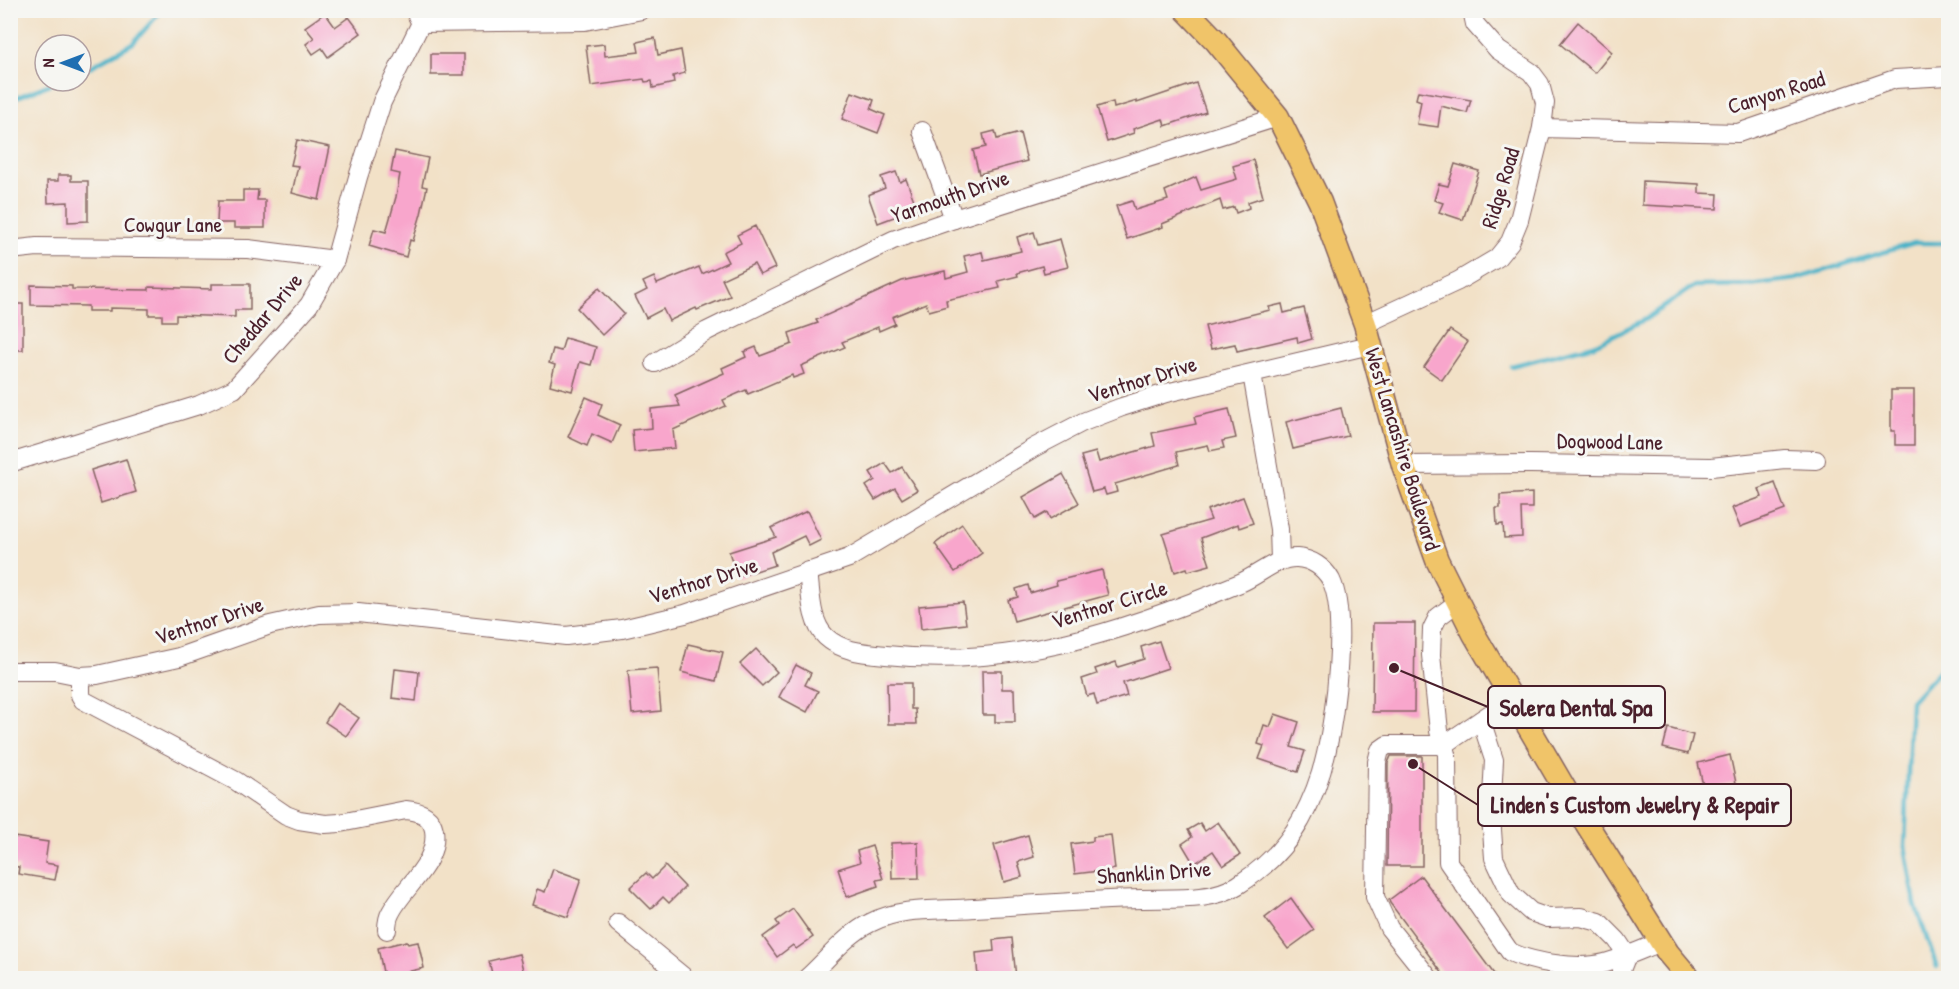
<svg xmlns="http://www.w3.org/2000/svg" width="1959" height="989" viewBox="0 0 1959 989" font-family="'Patrick Hand',sans-serif">
  <style>
    .lines { fill: none; stroke-linecap: round; stroke-linejoin: round }
    .stream { stroke: #49b2c7; stroke-width: 4.5 }
    .building { fill: #f8a6cc }
    .minor-casing { stroke: #856362; stroke-width: 20 }
    .major-casing { stroke: #856362; stroke-width: 25 }
    .minor { stroke: #fff; stroke-width: 18 }
    .major { stroke: #f0c469; stroke-width: 22 }
    .labels { text-anchor: middle; stroke-width: 6; stroke-linejoin: round; paint-order: stroke }
    .street-label { font-size: 22px; fill: #4a1f2b; stroke: #f6f6f2 }
    .leader { fill: none; stroke: #4a1f2b; stroke-width: 2 }
    .callout-dot { fill: #4a1f2b; stroke: #f6f6f2; stroke-width: 2 }
    .callout { fill: #f6f6f2; stroke: #4a1f2b; stroke-width: 2 }
    .callout-label { font-size: 24px; text-anchor: middle; font-weight: bold; fill: #4a1f2b }
  </style>
  <rect width="100%" height="100%" fill="#f6f6f2"/>
  <filter id="ink" filterUnits="userSpaceOnUse"><feTurbulence type="fractalNoise" baseFrequency=".0167" numOctaves="2"/><feDisplacementMap in="SourceGraphic" scale="12" xChannelSelector="R" yChannelSelector="G"/><feConvolveMatrix kernelMatrix="1 2 1 2 8 2 1 2 1" color-interpolation-filters="sRGB"/></filter>
  <filter id="wash" filterUnits="userSpaceOnUse"><feTurbulence type="fractalNoise" baseFrequency=".008" numOctaves="4" result="noise"/><feDisplacementMap in="SourceGraphic" scale="24" xChannelSelector="R" yChannelSelector="G"/><feGaussianBlur stdDeviation="1.35" result="paint"/><feColorMatrix in="noise" values="0 0 0 0 0 0 0 0 0 0 0 0 0 0 0 0 0 1.4 0 .05"/><feComposite in="paint" operator="in"/></filter>
  <g filter="url(#wash)">
    <rect width="100%" height="100%" fill="#f2e1c7"/>
    <g class="lines">
      <g class="stream">
        <polyline points="81,72 133,43 162,10"/>
        <polyline points="10,100 58,81"/>
        <polyline points="1511,366 1594,345 1646,319 1694,286 1749,285 1796,279 1914,243 1948,243"/>
        <polyline points="1937,967 1915,904 1905,846 1911,701 1940,670 1948,654"/>
      </g>
    </g>
    <g id="blocks">
      <g class="building">
        <polygon points="325,13 335,27 349,17 361,33 328,57 322,48 313,54 306,44 314,38 305,27"/>
        <polygon points="1578,22 1612,52 1595,73 1560,44"/>
        <polygon points="655,38 658,55 681,50 685,73 673,76 674,83 653,88 652,81 645,82 644,79 591,86 586,46 604,44 605,56 639,52 637,42"/>
        <rect x="431" y="54" width="33" height="21"/>
        <polygon points="1196,83 1206,112 1165,126 1163,119 1133,129 1134,133 1107,142 1097,107 1113,102 1114,108 1137,101 1137,103"/>
        <polygon points="1418,91 1471,100 1467,113 1441,106 1438,127 1417,124 1421,101 1416,99"/>
        <polygon points="852,92 874,100 871,109 885,115 878,133 842,119"/>
        <polygon points="995,131 997,139 1020,133 1027,161 979,174 973,150 986,147 983,134"/>
        <polygon points="297,140 330,147 319,200 292,193 298,166 291,165"/>
        <polygon points="395,151 428,158 422,186 427,187 421,214 413,241 410,240 406,257 369,246 374,229 386,232 396,197 400,174 391,172"/>
        <polygon points="1253,160 1263,197 1248,202 1249,208 1236,213 1234,207 1223,210 1220,200 1162,224 1163,227 1127,239 1116,206 1132,201 1135,210 1168,200 1165,191 1196,177 1201,190 1237,179 1233,166"/>
        <polygon points="1455,164 1479,171 1463,220 1439,212 1443,203 1434,200 1439,184 1448,186"/>
        <polygon points="896,172 900,182 906,179 918,211 903,217 902,214 878,223 868,195 885,188 881,177"/>
        <polygon points="58,175 71,175 71,181 88,181 88,221 68,222 68,202 48,203 47,181 58,181"/>
        <polygon points="1643,181 1699,184 1699,193 1718,194 1717,209 1642,205"/>
        <polygon points="243,190 258,190 257,200 265,200 265,228 234,228 234,223 217,223 218,201 243,201"/>
        <polygon points="755,226 775,268 760,275 754,264 722,279 730,296 697,310 696,308 669,321 663,309 646,318 635,296 647,290 643,282 654,277 657,284 699,267 702,274 728,262 723,252 741,243 737,235"/>
        <polygon points="1034,232 1038,245 1060,239 1068,267 1044,273 1042,266 1017,273 1018,276 998,281 1000,288 946,300 947,306 929,311 926,303 892,317 895,324 879,331 878,327 842,342 845,347 801,366 804,374 793,378 792,375 748,394 746,390 723,400 726,406 673,430 675,448 634,452 632,430 652,428 651,409 680,406 675,395 724,373 722,368 746,357 744,352 756,347 760,356 792,344 789,333 818,323 816,320 902,281 945,271 946,278 968,272 964,256 982,252 984,260 1021,251 1017,237"/>
        <polygon points="212,284 250,284 250,310 235,310 235,317 176,315 176,321 162,321 162,315 149,315 149,309 110,308 110,311 88,311 88,306 31,305 31,285 72,286 72,289 149,290 149,287 212,289"/>
        <polygon points="599,288 624,314 602,335 577,308"/>
        <rect x="10" y="304" width="13" height="46"/>
        <polygon points="1282,304 1284,313 1304,308 1312,339 1298,343 1297,337 1237,351 1235,344 1211,349 1205,326 1270,310 1269,307"/>
        <polygon points="1450,330 1468,342 1442,380 1424,367"/>
        <polygon points="565,338 596,347 591,365 580,362 572,391 550,385 555,365 549,363 553,349 561,351"/>
        <polygon points="1891,390 1914,390 1914,445 1895,445 1895,431 1891,431"/>
        <polygon points="586,397 602,404 598,415 620,425 612,443 592,434 587,446 568,437"/>
        <polygon points="1341,408 1348,436 1293,449 1286,422"/>
        <polygon points="1229,409 1236,438 1222,441 1224,448 1210,451 1208,445 1176,452 1179,465 1115,484 1117,492 1106,495 1104,489 1092,492 1081,456 1096,452 1099,462 1155,446 1152,433 1196,424 1194,417"/>
        <polygon points="126,459 136,492 101,503 91,470"/>
        <polygon points="885,463 892,473 902,467 917,490 902,499 895,488 875,500 866,486 875,480 870,472"/>
        <polygon points="1063,474 1079,503 1050,519 1047,512 1035,519 1023,497"/>
        <polygon points="1775,483 1785,510 1740,527 1732,508 1762,497 1759,489"/>
        <polygon points="1532,493 1532,508 1521,508 1522,537 1504,538 1503,524 1497,525 1496,508 1500,508 1500,495"/>
        <polygon points="1243,497 1253,523 1239,528 1238,524 1201,538 1210,565 1188,571 1187,568 1175,572 1163,534 1211,520 1207,510"/>
        <polygon points="807,511 821,540 809,546 804,536 771,552 775,565 737,577 729,552 776,537 771,528"/>
        <polygon points="962,524 982,553 955,572 935,544"/>
        <polygon points="1102,570 1108,595 1014,621 1008,600 1018,597 1016,589 1028,585 1030,593 1057,585 1056,581"/>
        <polygon points="963,602 966,624 921,629 919,606"/>
        <polygon points="1373,623 1415,623 1414,712 1372,712"/>
        <polygon points="1159,641 1168,668 1123,683 1127,696 1097,705 1094,694 1087,696 1082,679 1097,674 1095,669 1116,662 1118,667 1144,659 1141,647"/>
        <polygon points="688,644 723,652 716,681 681,672"/>
        <polygon points="756,649 777,672 762,686 740,664"/>
        <polygon points="796,665 811,673 805,685 818,691 807,712 779,697"/>
        <polygon points="657,668 661,711 632,714 628,670"/>
        <polygon points="395,669 419,672 416,701 392,698"/>
        <polygon points="982,671 1002,671 1002,689 1014,689 1015,722 995,722 995,715 983,715"/>
        <polygon points="887,683 911,683 911,709 915,709 916,724 888,724"/>
        <polygon points="337,703 359,718 346,736 325,722"/>
        <polygon points="1275,714 1299,722 1291,747 1305,751 1298,772 1259,759 1264,746 1258,744 1264,725 1270,727"/>
        <polygon points="1668,728 1693,735 1688,754 1663,748"/>
        <polygon points="1730,755 1736,783 1704,790 1698,763"/>
        <polygon points="1391,756 1422,756 1422,866 1387,866 1388,763"/>
        <polygon points="1218,822 1240,855 1223,866 1213,851 1194,864 1182,844 1192,837 1188,830 1200,823 1205,831"/>
        <polygon points="1028,835 1034,857 1018,862 1022,877 1004,882 994,845"/>
        <polygon points="1111,835 1115,869 1075,874 1071,844 1093,841 1093,837"/>
        <polygon points="14,837 48,842 45,863 58,865 55,880 18,874 19,867 10,866 10,843 13,844"/>
        <polygon points="918,842 919,878 892,879 891,843"/>
        <polygon points="872,846 883,879 876,880 878,886 847,897 838,869 860,862 857,851"/>
        <polygon points="665,866 685,887 669,903 663,897 651,909 630,888 646,873 652,879"/>
        <polygon points="553,869 581,879 568,917 532,905 537,889 545,892"/>
        <polygon points="1421,876 1497,978 1446,978 1390,903 1389,900"/>
        <polygon points="1291,898 1314,930 1288,949 1265,918"/>
        <polygon points="793,909 813,937 796,949 793,945 777,957 763,937 779,925 776,921"/>
        <polygon points="1012,938 1016,978 978,978 976,953 994,951 993,940"/>
        <polygon points="407,941 408,944 418,942 424,968 384,977 378,948"/>
        <polygon points="519,954 525,978 493,978 489,961"/>
      </g>
    </g>
  </g>
  <g filter="url(#ink)">
    <use href="#blocks" fill-opacity="0" stroke="#856362" stroke-width="1.5"/>
    <g class="lines">
      <defs>
        <g id="minor">
          <polyline points="414,10 421,23 585,21 642,10"/>
          <polyline points="1542,128 1738,133 1895,79 1948,76"/>
          <polyline points="922,131 954,219"/>
          <polyline points="10,250 37,247 248,249 335,260"/>
          <polyline points="1365,324 1458,281 1497,258 1510,242 1519,220 1542,128 1545,103 1540,84 1531,72 1498,50 1475,24 1472,10"/>
          <polyline points="655,363 707,331 893,240 954,219 1278,117"/>
          <polyline points="1252,374 1279,529 1280,560"/>
          <polyline points="10,463 199,405 234,389 309,305 335,260 358,177 382,102 421,23"/>
          <polyline points="1403,465 1531,464 1711,467 1785,459 1816,460"/>
          <path d="M1458,602l-20,15 -6,12 -1,26 8,76 8,23 1,108 62,90c24,11 68,18 95,11 19,-5 38,-14 56,-21"/>
          <polyline points="10,671 55,671 80,676 97,675 179,657 270,625 319,614 358,613 566,636 622,629 685,614 849,558 1035,447 1083,422 1122,407 1166,393 1370,345"/>
          <path d="M80,676v19l3,5 153,81 50,34 13,5 26,4 15,-1 66,-13c13,1 25,5 28,20 5,33 -29,55 -43,82 -3,5 -4,12 -4,18"/>
          <polyline points="1481,720 1494,760 1491,816 1494,858 1511,894 1531,912 1548,918 1581,917 1599,922 1617,940 1627,955 1621,970 1621,978"/>
          <polyline points="618,923 685,978"/>
          <path d="M807,978c20,-18 39,-43 63,-55 33,-17 68,-12 104,-15 56,-3 112,-8 168,-9 31,-1 69,3 96,-14 27,-17 48,-38 63,-65 11,-20 20,-44 25,-66 9,-39 22,-139 5,-174 -7,-13 -20,-21 -34,-22 -20,-1 -38,17 -57,25 -115,48 -226,86 -354,72 -20,-2 -44,-3 -60,-18 -16,-15 -15,-44 -18,-66"/>
          <polyline points="1429,978 1389,928 1375,897 1377,762 1380,750 1387,745 1444,745 1512,699"/>
        </g>
        <polyline id="major" points="1186,10 1216,41 1278,117 1320,202 1365,324 1403,465 1437,560 1474,634 1569,796 1668,953 1689,978"/>
      </defs>
      <use href="#minor" class="minor-casing"/>
      <use href="#major" class="major-casing"/>
      <use href="#minor" class="minor"/>
      <use href="#major" class="major"/>
    </g>
  </g>
  <g class="labels">
    <g class="street-label">
      <text transform="translate(1776 92) rotate(-17)" y="8">Canyon Road</text>
      <text transform="translate(1500 188) rotate(-73)" y="8">Ridge Road</text>
      <text transform="translate(950 196) rotate(-19)" y="8">Yarmouth Drive</text>
      <text x="173" y="232">Cowgur Lane</text>
      <text transform="translate(262 318) rotate(-50)" y="8">Cheddar Drive</text>
      <text transform="translate(1142 379) rotate(-17)" y="8">Ventnor Drive</text>
      <text transform="translate(1610 441) rotate(1)" y="8">Dogwood Lane</text>
      <text transform="translate(1403 449) rotate(73)" y="8">West Lancashire Boulevard</text>
      <text transform="translate(703 580) rotate(-17)" y="8">Ventnor Drive</text>
      <text transform="translate(1109 604) rotate(-17)" y="8">Ventnor Circle</text>
      <text transform="translate(209 620) rotate(-18)" y="8">Ventnor Drive</text>
      <text transform="translate(1154 872) rotate(-4)" y="8">Shanklin Drive</text>
    </g>
  </g>
  <path class="leader" d="M1394 668L1488 707M1413 764L1478 805"/>
  <g class="callout-dot">
    <circle cx="1394" cy="668" r="6"/>
    <circle cx="1413" cy="764" r="6"/>
  </g>
  <g class="callout">
    <rect x="1488" y="686" width="177" height="42" rx="6"/>
    <rect x="1478" y="784" width="313" height="42" rx="6"/>
  </g>
  <g class="callout-label">
    <text x="1576" y="716">Solera Dental Spa</text>
    <text x="1635" y="813">Linden's Custom Jewelry &amp; Repair</text>
  </g>
  <rect width="1959" height="989" fill="none" stroke="#f6f6f2" stroke-width="36"/>
  <g transform="translate(63 63) rotate(270)"><circle r="28" fill="#f6f6f2" stroke="#b1a0a2" stroke-width="1.5"/>
  <path d="M0-4.5L10 22L0 15L-10 22Z" fill="#1f6fb2"/>
  <text y="-9" font-size="16" font-weight="bold" text-anchor="middle" fill="#4a1f2b">N</text>
  </g>
</svg>
